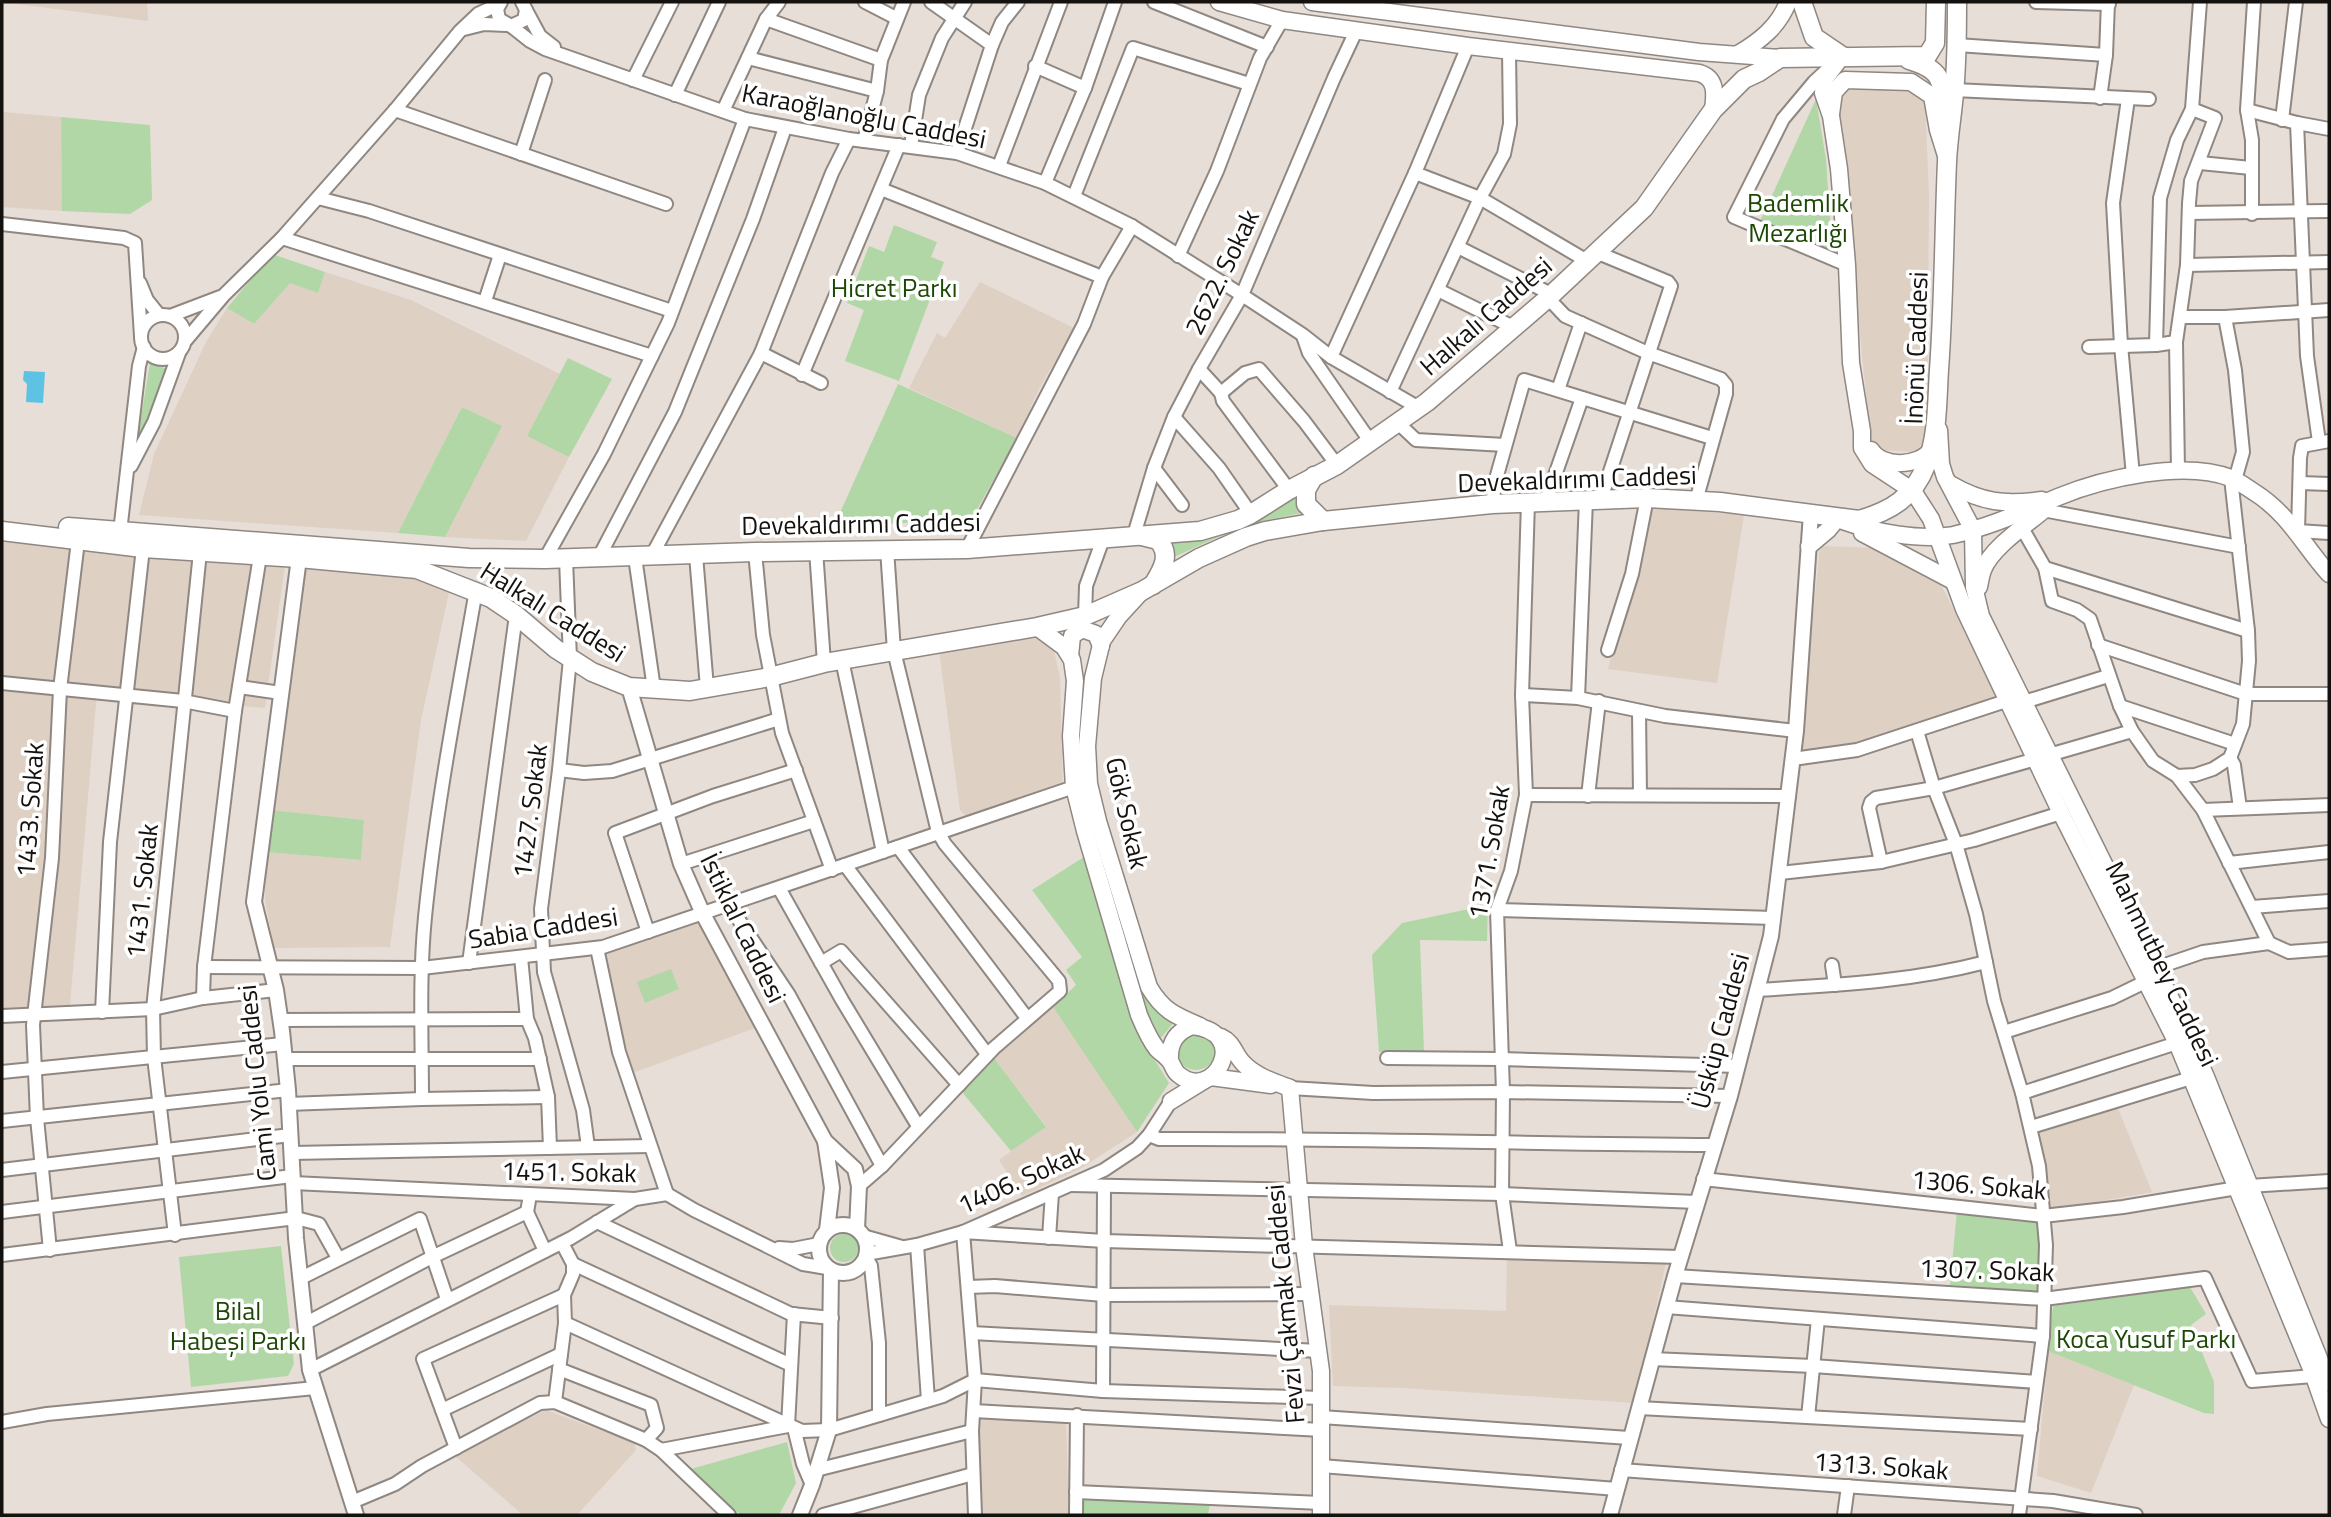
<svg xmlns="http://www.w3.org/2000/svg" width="2331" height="1517" viewBox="0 0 2331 1517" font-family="'Titillium Web',sans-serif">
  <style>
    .built { fill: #ded0c3 }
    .green { fill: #b2d7a7 }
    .water { fill: #5ec2e3 }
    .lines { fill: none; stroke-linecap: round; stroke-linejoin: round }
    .minor-casing { stroke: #8f8781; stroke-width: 16 }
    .tertiary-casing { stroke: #8f8781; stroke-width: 18 }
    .secondary-casing { stroke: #8f8781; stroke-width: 19 }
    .primary-casing { stroke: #8f8781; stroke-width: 21 }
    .minor { stroke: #fff; stroke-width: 12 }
    .tertiary { stroke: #fff; stroke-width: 14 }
    .secondary { stroke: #fff; stroke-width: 16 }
    .primary { stroke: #fff; stroke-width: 18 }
    .labels { text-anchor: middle; stroke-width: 7; stroke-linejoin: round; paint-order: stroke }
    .street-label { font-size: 26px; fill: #14110f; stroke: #fff }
    .park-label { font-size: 26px; fill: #1b4904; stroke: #fff }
  </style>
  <rect width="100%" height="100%" fill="#e7ded7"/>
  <g class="built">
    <polygon points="2,2 147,2 148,21"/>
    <polygon points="1845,83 1916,89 1925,100 1929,196 1927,445 1916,452 1876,450 1870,435 1837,102"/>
    <polygon points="2,112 61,117 62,211 2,207"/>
    <polygon points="325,272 411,300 560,374 527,436 569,457 526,541 445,537 501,426 462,407 398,533 139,515 154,454 206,342 227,308 254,324 290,282 318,293"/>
    <polygon points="980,282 1074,328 1039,389 1017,438 909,388 937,333 945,338"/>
    <polygon points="1653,508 1744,515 1717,683 1608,669"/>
    <polygon points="2,538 285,565 265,708 97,692 70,1005 2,1008"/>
    <polygon points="1820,546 1878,548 1941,585 2004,707 1798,762"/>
    <polygon points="301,565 385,572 441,584 450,588 421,720 390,947 274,948 265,900 265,852 361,860 364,820 270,810"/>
    <polygon points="1037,638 1054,651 1060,677 1063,795 974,825 960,810 939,651"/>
    <polygon points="700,922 755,1028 630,1074 602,954"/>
    <polygon points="1053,1007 1137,1132 1078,1170 1022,1196 999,1160 1046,1126 994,1058"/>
    <polygon points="2117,1106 2152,1192 2050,1210 2037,1129"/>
    <polygon points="1507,1259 1666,1263 1635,1403 1402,1388 1333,1386 1329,1305 1506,1311"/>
    <polygon points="2048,1351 2134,1385 2091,1493 2037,1476"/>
    <polygon points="546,1410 634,1443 636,1450 577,1515 523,1515 454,1455"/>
    <polygon points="977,1417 1066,1421 1069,1515 979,1515"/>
  </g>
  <g class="green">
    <polygon points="1816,99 1826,159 1833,264 1753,237"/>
    <polygon points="61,117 150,125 152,200 130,214 62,211"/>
    <polygon points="894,225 937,242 931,257 944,262 899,381 845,361 864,310 847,303 869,246 884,252"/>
    <polygon points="272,254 325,272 318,293 290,283 254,324 227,308"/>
    <polygon points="568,358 612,379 569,457 527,436"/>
    <polygon points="150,363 170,370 141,437 138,436"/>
    <polygon points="898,384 1017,438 971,520 834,526"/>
    <polygon points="462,407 502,426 445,537 398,533"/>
    <polygon points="1297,492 1307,512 1263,521 1216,538 1174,557 1174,547 1170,540"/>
    <polygon points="270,810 364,820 361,860 265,852"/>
    <polygon points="1084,857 1143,1041 1169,1083 1137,1132 1053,1007 1076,985 1066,970 1082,957 1032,890"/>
    <polygon points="1488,905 1487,941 1420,940 1424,1052 1379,1052 1372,955 1402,923"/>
    <polygon points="671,969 679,989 645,1003 637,982"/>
    <polygon points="1137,980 1152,1003 1174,1022 1160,1039 1142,1002"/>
    <circle cx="1196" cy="1051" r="19"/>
    <polygon points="994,1058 1046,1127 1011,1151 962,1092"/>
    <polygon points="1957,1210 2042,1220 2043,1292 1950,1285"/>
    <circle cx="844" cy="1248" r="14"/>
    <polygon points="281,1246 294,1364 288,1376 191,1387 179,1257"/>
    <polygon points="2190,1287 2206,1314 2191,1325 2214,1382 2214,1414 2204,1413 2048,1351 2053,1306"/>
    <polygon points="787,1442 796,1483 779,1515 741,1515 687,1470"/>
    <polygon points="1068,1495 1210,1503 1208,1515 1069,1515"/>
  </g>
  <polygon class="water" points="24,371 45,372 43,403 26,402 27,384 23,380"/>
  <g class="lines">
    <defs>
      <g id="minor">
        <polyline points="501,2 497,9 499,19 511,26 524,20 526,10 522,2"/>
        <polyline points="865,2 896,18"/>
        <polyline points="931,2 992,45 957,153"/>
        <polyline points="1154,2 1267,47"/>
        <polyline points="2036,2 2109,4"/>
        <polyline points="526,10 540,36 554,47"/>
        <polyline points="766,19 881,60"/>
        <polyline points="511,26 530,41 545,49 745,119 849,139 957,153 1045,183 1132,226 1242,295 1303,335 1331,357 1419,408"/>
        <polyline points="464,29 484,24 506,25"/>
        <polyline points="992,45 1002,22 1018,2"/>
        <polyline points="1957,45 2106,55"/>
        <polyline points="748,58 877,91"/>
        <polyline points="1035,66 1085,88"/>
        <polyline points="1828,69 1814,82 1783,119 1734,217 1847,265"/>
        <polyline points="633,80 672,2"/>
        <polyline points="1954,90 2149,99"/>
        <polyline points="675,95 719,2"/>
        <polyline points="2100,98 2106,55 2108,2"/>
        <polyline points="2128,99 2113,203 2121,345 2133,476"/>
        <polyline points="395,110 666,204"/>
        <polyline points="2247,110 2297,123 2329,129"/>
        <polyline points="723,111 766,19 779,2"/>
        <polyline points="2282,120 2296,2"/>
        <polyline points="2297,123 2307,356 2319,442"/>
        <polyline points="864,141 877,91 881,60 904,2"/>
        <polyline points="911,146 919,95 942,38 965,2"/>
        <polyline points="521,154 545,80"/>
        <polyline points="2200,163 2251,168"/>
        <polyline points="999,166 1061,2"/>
        <polyline points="1415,173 1480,198 1587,261"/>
        <polyline points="1045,183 1085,88 1115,2"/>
        <polyline points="881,189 1102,277"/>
        <polyline points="1074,196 1133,48 1249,84"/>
        <polyline points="318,198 369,211 672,311"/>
        <polyline points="2189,213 2329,211"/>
        <polyline points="2252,214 2252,140 2247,110 2254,2"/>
        <polyline points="2,224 124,238 135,243 141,336"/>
        <polyline points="282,238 652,356"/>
        <polyline points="1458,247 1551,294"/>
        <polyline points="1598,251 1603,255 1668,282 1671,286 1601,499"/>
        <polyline points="1178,256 1217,171 1260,58 1282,20"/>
        <polyline points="2187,265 2329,262"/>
        <polyline points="140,283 147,300 159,315"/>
        <polyline points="1438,290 1513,327"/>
        <polyline points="1548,298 1565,316 1648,353 1721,379 1726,385 1726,394 1696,501"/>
        <polyline points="485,301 500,255"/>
        <circle cx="163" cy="337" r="22"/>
        <polyline points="170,316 220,297"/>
        <polyline points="2181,317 2225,317 2329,310"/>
        <polyline points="1303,336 1309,353 1370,441"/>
        <polyline points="186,340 224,295 282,238 395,110 460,31 478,14 499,4"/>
        <polyline points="2156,345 2160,198 2177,140 2192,109 2200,2"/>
        <polyline points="2089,347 2156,345 2176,342"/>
        <polyline points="761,353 821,383"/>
        <polyline points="1331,357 1415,173 1468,46"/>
        <polyline points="1199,369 1221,393"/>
        <polyline points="802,375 899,145"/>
        <polyline points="1558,390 1581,323"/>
        <polyline points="1390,392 1480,198 1504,154 1510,124 1509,51"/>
        <polyline points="1174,417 1219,468 1251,514"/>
        <polyline points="1398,423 1416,440 1505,445"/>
        <polyline points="2329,441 2302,446 2300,458 2298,531 2329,533"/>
        <polyline points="131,466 154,422 179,353"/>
        <polyline points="1154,468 1182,505"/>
        <polyline points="2178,471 2176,342 2187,265 2189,203 2191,181 2215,118 2192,109"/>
        <polyline points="2300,483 2329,484"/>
        <polyline points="1289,490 1223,401 1221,393 1245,373 1259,369 1304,421 1337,465"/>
        <polyline points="1546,501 1582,398"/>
        <polyline points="1492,504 1496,479 1524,380 1712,438"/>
        <polyline points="2043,510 2239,547"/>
        <polyline points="2022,528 2045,568 2248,631"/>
        <polyline points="120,532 139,366 144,347"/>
        <polyline points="1134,535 1154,468 1174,417 1199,369 1242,295 1334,78 1356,31"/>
        <polyline points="967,549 1084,324 1102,277 1132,226"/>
        <polyline points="816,550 824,663"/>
        <polyline points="755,552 763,635 782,733 832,870"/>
        <polyline points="696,555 707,688"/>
        <polyline points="599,557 675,412 753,219 785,128"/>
        <polyline points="635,557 654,689"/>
        <polyline points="651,557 761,353 832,173 849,139"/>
        <polyline points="545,559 604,454 668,323 745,119"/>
        <polyline points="566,559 570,659 559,770 541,909 544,972 583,1110 588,1147"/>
        <polyline points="2045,568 2052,601 2077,610 2090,619 2120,706 2132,731 2153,761 2177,776 2195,775 2213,769 2230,758 2243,724 2249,661 2248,631 2231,478 2237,473 2243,452 2235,370 2225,317"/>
        <polyline points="1085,616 1086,586 1103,539"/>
        <polyline points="2098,645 2246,694 2329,694"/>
        <polyline points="1608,650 1632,574 1647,498"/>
        <polyline points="842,660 883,852"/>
        <polyline points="2,683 183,701 235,711"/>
        <polyline points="239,687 281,693"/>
        <polyline points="1522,695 1578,698 1665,716 1796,731"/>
        <polyline points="1578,698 1586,500"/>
        <polyline points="2024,702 2108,676"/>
        <polyline points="2120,706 2235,744"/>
        <polyline points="1639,711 1640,795"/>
        <polyline points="1917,731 1934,788 1956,844 1976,914 1994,1001 2022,1093 2039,1166 2046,1245 2043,1336 2019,1515"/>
        <polyline points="2049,755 2132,731"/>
        <polyline points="2230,758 2234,765 2240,808"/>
        <polyline points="1793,759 1857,750 2009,700"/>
        <polyline points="559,770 584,773 612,771 779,719"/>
        <polyline points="2177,776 2203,810 2269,943"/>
        <polyline points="1526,795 1789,796"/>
        <polyline points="1588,796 1599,701"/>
        <polyline points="2203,810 2329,805"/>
        <polyline points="898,847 1027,1018"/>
        <polyline points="1881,862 1869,808 1871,802 1876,798 1934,788 2036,759"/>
        <polyline points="2229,863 2329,852"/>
        <polyline points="681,864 814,821"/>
        <polyline points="845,865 987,1054"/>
        <polyline points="1780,873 1881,862 1974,840 2061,813"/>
        <polyline points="779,888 842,1000 918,1126"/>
        <polyline points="729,905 789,995 882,1166"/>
        <polyline points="2252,907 2329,901"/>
        <polyline points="1497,910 1774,918"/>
        <polyline points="648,932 615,833 713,796 796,770"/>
        <polyline points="2269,943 2289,952 2329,949"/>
        <polyline points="597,948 619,1052 667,1194"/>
        <polyline points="521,957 527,1019 535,1038 548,1097 550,1148"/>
        <polyline points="469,963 516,615"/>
        <polyline points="821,963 841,951 959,1085"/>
        <polyline points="1832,965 1835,985"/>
        <polyline points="204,967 422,968 603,947 1074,787"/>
        <polyline points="2156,968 2203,952 2269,943"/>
        <path d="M1757,990c79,-5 152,-8 229,-28"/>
        <polyline points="203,998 204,967 235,711 260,556"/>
        <polyline points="102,1012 110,842 143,548"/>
        <polyline points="2,1016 153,1009 203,998 276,990"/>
        <polyline points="280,1020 527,1019"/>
        <polyline points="2004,1032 2112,998 2147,981"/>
        <polyline points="1387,1058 1500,1059 1738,1066"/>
        <polyline points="285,1059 540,1059"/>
        <polyline points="2,1072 283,1044"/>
        <polyline points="1290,1088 1373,1093 1503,1092 1730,1096"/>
        <polyline points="2022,1093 2177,1043"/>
        <path d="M422,1099c0,-61 -3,-122 3,-182 11,-110 32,-218 51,-327"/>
        <polyline points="288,1104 422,1099 548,1097"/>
        <polyline points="2,1121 288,1090"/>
        <polyline points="2031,1127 2191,1078"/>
        <path d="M1149,1135l10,4c185,-1 370,5 555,6"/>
        <polyline points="292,1153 650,1146"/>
        <polyline points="2,1170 290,1135"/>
        <polyline points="1703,1179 2043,1216 2123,1207 2249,1186 2329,1181"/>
        <polyline points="293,1183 635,1199 667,1194 694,1210 803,1264 827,1268"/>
        <polyline points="1071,1185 1502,1194 1697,1202"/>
        <polyline points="859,1186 882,1166 994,1048 1060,991 1059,981 945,844 938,832 894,651 887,549"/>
        <polyline points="2,1212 292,1176"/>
        <polyline points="527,1212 545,1251"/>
        <polyline points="597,1222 791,1314 832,1318"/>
        <polyline points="175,1235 154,1057 153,1009 200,552"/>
        <polyline points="863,1236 902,1247"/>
        <polyline points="1049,1238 1052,1193"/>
        <polyline points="917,1245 928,1400"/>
        <polyline points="779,1248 793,1249 819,1244"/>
        <polyline points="50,1250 37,1118 33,1025 52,858 60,689 78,541"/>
        <polyline points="1510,1251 1502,1194 1503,1092 1497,910 1511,871 1526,795 1522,695 1528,502"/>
        <polyline points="866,1254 917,1245 963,1232 1104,1170 1137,1148 1149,1135 1171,1101"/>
        <polyline points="2,1255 296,1218 319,1224 338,1258"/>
        <polyline points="866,1257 871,1266 879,1343 879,1415"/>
        <polyline points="573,1264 791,1365"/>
        <polyline points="1675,1276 2044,1299 2205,1278 2252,1381 2313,1376"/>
        <polyline points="301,1278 420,1219 447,1299"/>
        <polyline points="968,1287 995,1286 1104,1295 1312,1294"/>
        <polyline points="1666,1307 2043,1336"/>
        <polyline points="306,1323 432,1257 527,1212 530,1195"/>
        <polyline points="565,1323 802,1431 829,1430 943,1396 975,1380 1103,1391 1321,1398"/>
        <polyline points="972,1333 1319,1351"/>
        <polyline points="1652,1359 1813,1366 2036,1382"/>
        <polyline points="559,1369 651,1405 657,1428 646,1440"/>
        <polyline points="310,1370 571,1238 635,1199"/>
        <polyline points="1103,1391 1104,1186"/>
        <polyline points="555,1402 565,1323 564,1295 573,1274 573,1264 562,1243"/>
        <polyline points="1639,1408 2031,1429"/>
        <polyline points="442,1410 561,1354"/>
        <polyline points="974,1411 1322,1430"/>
        <polyline points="1321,1417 1629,1438"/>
        <polyline points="1808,1417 1818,1319"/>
        <polyline points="2,1422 47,1414 315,1388"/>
        <polyline points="794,1428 803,1464 812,1485"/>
        <polyline points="456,1448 423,1359 564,1295"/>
        <polyline points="661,1450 788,1426 794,1314"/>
        <polyline points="1321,1466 1617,1489"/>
        <polyline points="816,1470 972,1431"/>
        <polyline points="1621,1470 2053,1501 2136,1515"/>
        <polyline points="1076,1492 1321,1503"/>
        <polyline points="352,1502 395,1484 422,1466 540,1403 555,1402 646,1440 661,1450 729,1515"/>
        <polyline points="823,1515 973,1474"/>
        <polyline points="975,1515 972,1431 975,1380 963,1232 1104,1241 1681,1257"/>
        <polyline points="1076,1515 1077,1415"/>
        <polyline points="1844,1515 1848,1486"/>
      </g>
      <g id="tertiary">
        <polyline points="299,558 254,902 276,990 282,1031 288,1090 296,1238 310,1370 356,1515"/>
        <polyline points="629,687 681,864 703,914 825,1141 855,1169 859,1186 857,1229"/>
        <polyline points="825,1141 832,1188 827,1230"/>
        <circle cx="843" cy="1249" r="24"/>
        <polyline points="800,1515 812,1485 829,1430 831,1270"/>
        <polyline points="1610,1515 1675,1276 1730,1096 1771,936 1796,731 1811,513"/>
      </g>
      <g id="secondary">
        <path d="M1219,2l63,18 186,26 231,27c18,5 16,21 14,37"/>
        <polyline points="1312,2 1699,52 1780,58"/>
        <path d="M1738,54c22,-13 41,-28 50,-52"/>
        <polyline points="1842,56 1824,80 1823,93 1831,116 1839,169 1847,265 1851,363 1862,431 1862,448 1872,464 1913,491 1931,519 1964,609 2061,813 2177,1043 2312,1371 2329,1419"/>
        <polyline points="1831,114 1834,92 1845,80 1911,82 1932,96 1938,130 1947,159"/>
        <polyline points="1939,430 1941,464 1945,477 1973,530 1974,587 1981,616 2176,1009 2206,1077 2329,1383"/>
        <path d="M1871,450c11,18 47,17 60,0"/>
        <path d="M1950,484c33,19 55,21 92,16"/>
        <path d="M1843,521c30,11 78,20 110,14 37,-8 71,-24 105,-38 46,-19 126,-37 173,-19 8,4 16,9 23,14 35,22 49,53 75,82"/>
        <polyline points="1862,533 1953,581"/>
        <polyline points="1809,546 1828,530 1837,519"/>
        <path d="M1979,587c1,-5 2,-12 4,-17 8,-22 43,-45 61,-60"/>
        <path d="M1141,592l-22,24 -17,25 -9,37 -6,68 2,38 9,37 51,166c14,24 27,29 51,39"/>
        <path d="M1037,627l27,20 8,13 3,21 -4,55 3,51 11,44 54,184c5,12 10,24 18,34 4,4 9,7 12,11 4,4 4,10 9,14 35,31 75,-42 14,-48 -16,6 -23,17 -22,34"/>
        <polyline points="1070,656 1072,636 1082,629 1096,634 1101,646"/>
        <path d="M1221,1037c13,6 13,17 22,26 12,13 31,19 47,25"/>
        <polyline points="1211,1077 1271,1085"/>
        <polyline points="1290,1088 1304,1246 1321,1371 1321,1515"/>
        <polyline points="1171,1101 1205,1080"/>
      </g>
      <g id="primary">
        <polyline points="1802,2 1814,37 1842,56"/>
        <path d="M1909,60c33,10 33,19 35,51"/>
        <polyline points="1314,476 1306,490 1306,504 1323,521"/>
        <polyline points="68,527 469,558 545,559 755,552 967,549 1200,531 1238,520 1251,514 1289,490 1337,465 1427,402 1548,298 1644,208 1713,110 1744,79 1759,72 1780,58 1927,56 1935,43 1936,2"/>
        <path d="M2,531l141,17 156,10 118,11 74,29 25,17 40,34 36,23 37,15 61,4 80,-14 54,-14 213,-36 48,-11 57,-25 57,-33 47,-21 19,-6 58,-10 169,-17 155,-6 73,4 139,18c32,-9 55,-23 67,-55 12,-28 11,-65 13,-95 5,-69 5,-139 8,-208 1,-23 5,-46 7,-69 3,-31 3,-61 3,-91"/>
        <path d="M1142,536l16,4c14,15 4,30 -5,45"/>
      </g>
    </defs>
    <use href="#minor" class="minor-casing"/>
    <use href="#tertiary" class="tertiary-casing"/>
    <use href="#secondary" class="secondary-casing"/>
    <use href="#primary" class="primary-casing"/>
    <use href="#minor" class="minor"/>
    <use href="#tertiary" class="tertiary"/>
    <use href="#secondary" class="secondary"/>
    <use href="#primary" class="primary"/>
  </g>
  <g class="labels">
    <g class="street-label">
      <text transform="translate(864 116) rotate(11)" y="9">Karaoğlanoğlu Caddesi</text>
      <text transform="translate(1222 272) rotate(-64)" y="9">2622. Sokak</text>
      <text transform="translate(1486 316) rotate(-41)" y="9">Halkalı Caddesi</text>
      <text transform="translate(1916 348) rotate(-88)" y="9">İnönü Caddesi</text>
      <text transform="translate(1577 479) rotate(-2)" y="9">Devekaldırımı Caddesi</text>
      <text transform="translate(861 524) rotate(-1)" y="9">Devekaldırımı Caddesi</text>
      <text transform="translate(553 612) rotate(32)" y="9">Halkalı Caddesi</text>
      <text transform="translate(30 810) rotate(-86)" y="9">1433. Sokak</text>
      <text transform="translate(530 811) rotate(-83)" y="9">1427. Sokak</text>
      <text transform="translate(1127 813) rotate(77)" y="9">Gök Sokak</text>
      <text transform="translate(1489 852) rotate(-80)" y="9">1371. Sokak</text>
      <text transform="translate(142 891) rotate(-84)" y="9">1431. Sokak</text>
      <text transform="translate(543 928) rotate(-9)" y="9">Sabia Caddesi</text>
      <text transform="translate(743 928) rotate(64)" y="9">İstiklal Caddesi</text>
      <text transform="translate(2162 964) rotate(64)" y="9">Mahmutbey Caddesi</text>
      <text transform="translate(1720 1031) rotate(-75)" y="9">Üsküp Caddesi</text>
      <text transform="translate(257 1083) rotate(-96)" y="9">Cami Yolu Caddesi</text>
      <text transform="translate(569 1172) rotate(1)" y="9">1451. Sokak</text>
      <text transform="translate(1021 1179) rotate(-24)" y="9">1406. Sokak</text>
      <text transform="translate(1979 1185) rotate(5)" y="9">1306. Sokak</text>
      <text transform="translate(1987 1270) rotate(2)" y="9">1307. Sokak</text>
      <text transform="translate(1285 1304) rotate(-95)" y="9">Fevzi Çakmak Caddesi</text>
      <text transform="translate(1881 1466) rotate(4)" y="9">1313. Sokak</text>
    </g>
    <g class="park-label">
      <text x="1798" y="212">Bademlik<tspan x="1798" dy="30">Mezarlığı</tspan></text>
      <text x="894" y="297">Hicret Parkı</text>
      <text x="238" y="1320">Bilal<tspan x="238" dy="30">Habeşi Parkı</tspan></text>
      <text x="2146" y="1348">Koca Yusuf Parkı</text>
    </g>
  </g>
  <rect width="2331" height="1517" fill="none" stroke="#14110f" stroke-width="7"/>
</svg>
